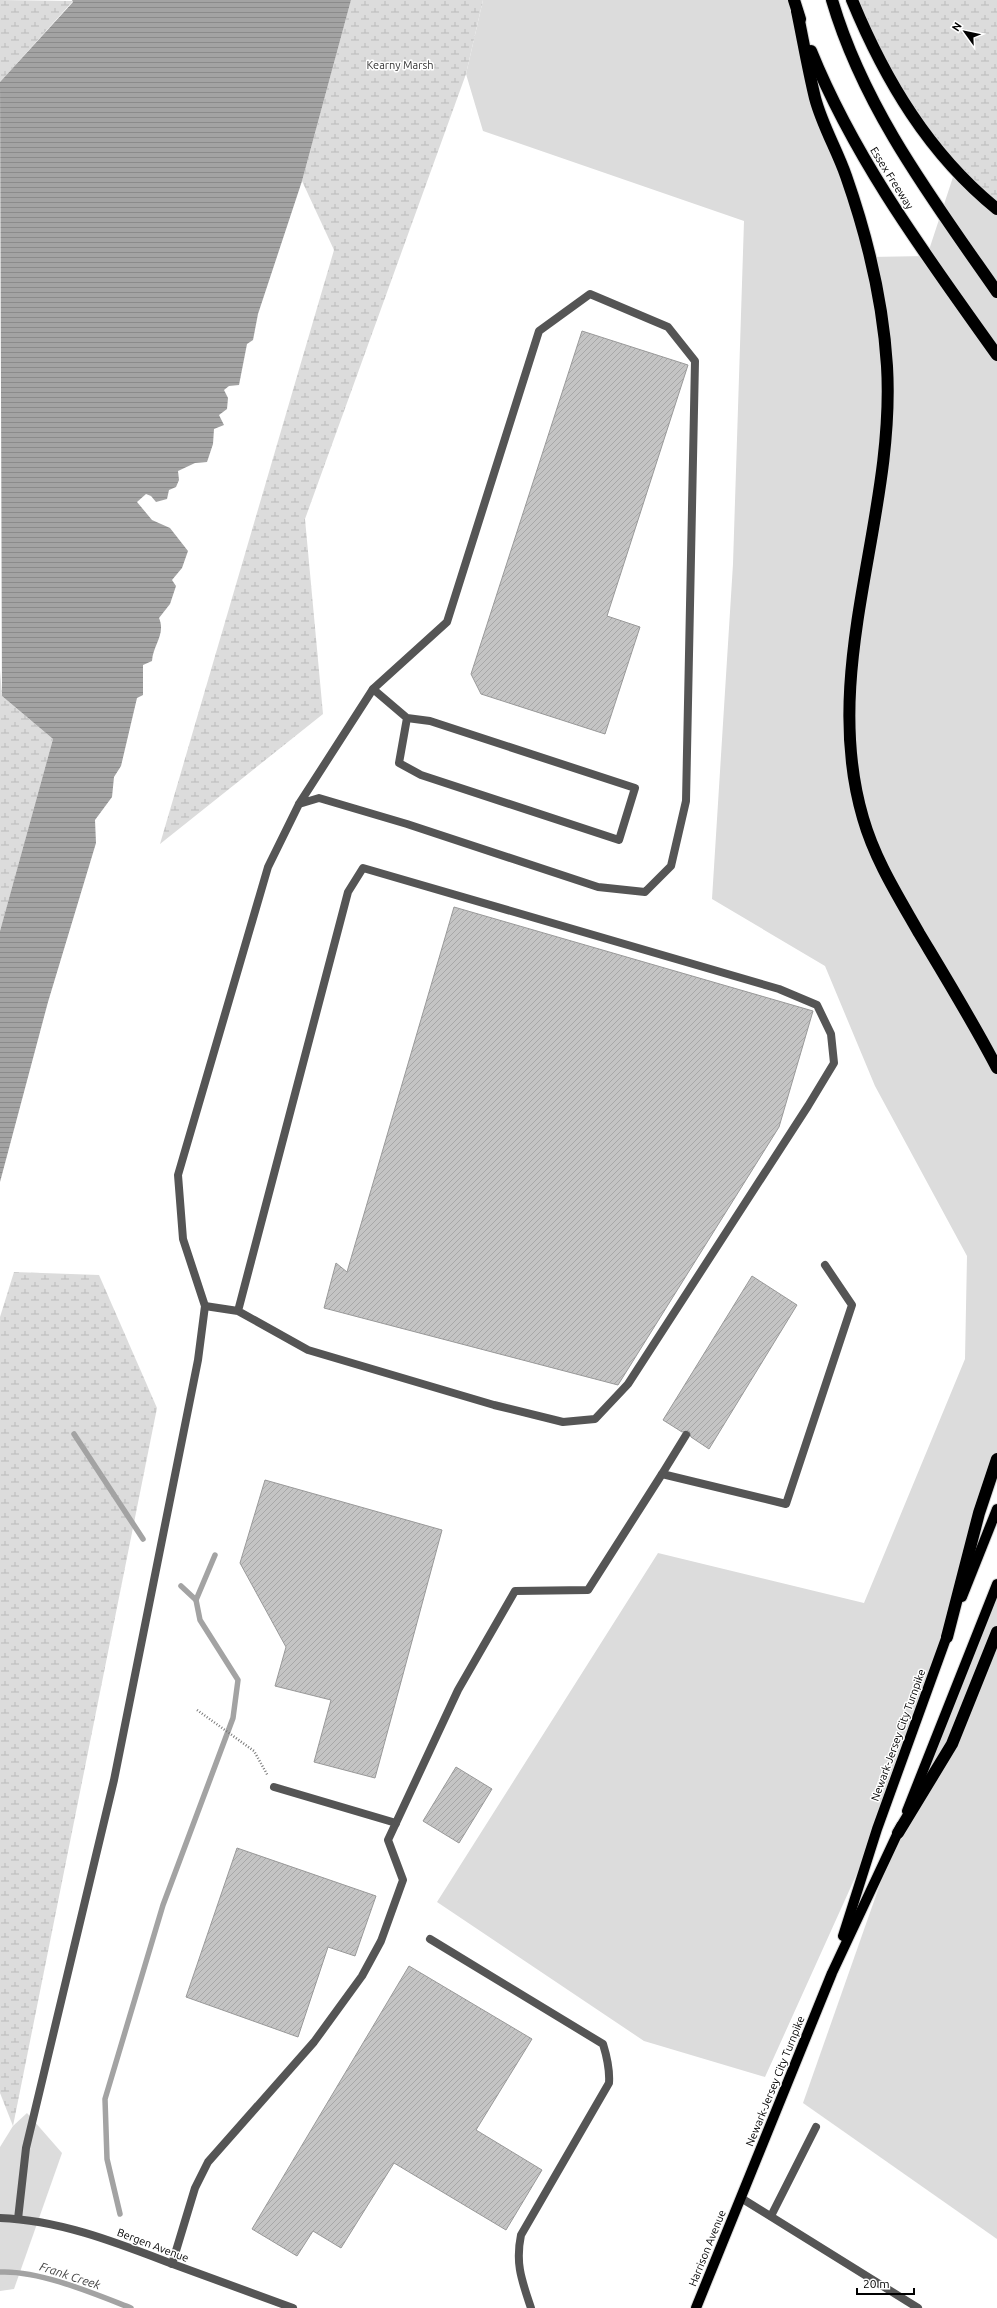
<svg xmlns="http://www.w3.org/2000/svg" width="997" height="2308" viewBox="0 0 997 2308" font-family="Ubuntu,sans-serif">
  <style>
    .grass { fill: #dcdcdc }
    .wetland { fill: url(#wetland-marsh) }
    .water { fill: url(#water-rules) }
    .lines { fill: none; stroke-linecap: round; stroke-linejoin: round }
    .stream { stroke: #a3a3a3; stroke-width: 5.5 }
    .building { fill: url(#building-hatch); stroke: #999 }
    .primary-casing { stroke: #dbdbdb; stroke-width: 12 }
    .motorway-casing { stroke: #dbdbdb; stroke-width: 14 }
    .path { stroke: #777; stroke-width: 2.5; stroke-dasharray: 1 2; stroke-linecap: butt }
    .service { stroke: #555; stroke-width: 8 }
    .tertiary { stroke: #555; stroke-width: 8 }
    .primary { stroke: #000; stroke-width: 10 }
    .motorway { stroke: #000; stroke-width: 12 }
    .labels { text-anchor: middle; stroke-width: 3; stroke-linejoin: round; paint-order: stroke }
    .park-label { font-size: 11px; fill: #333; stroke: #fff }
    .street-label { font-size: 11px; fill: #000; stroke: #fff }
    .water-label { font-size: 12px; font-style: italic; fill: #444; stroke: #fff }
  </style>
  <defs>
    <pattern id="wetland-marsh" width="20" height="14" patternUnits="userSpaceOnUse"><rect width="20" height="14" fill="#dcdcdc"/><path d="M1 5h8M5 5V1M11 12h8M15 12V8" fill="none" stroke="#bbb"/></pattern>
    <pattern id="water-rules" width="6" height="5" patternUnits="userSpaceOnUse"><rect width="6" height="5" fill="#a3a3a3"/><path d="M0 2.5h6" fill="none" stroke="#8b8b8b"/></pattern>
    <pattern id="building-hatch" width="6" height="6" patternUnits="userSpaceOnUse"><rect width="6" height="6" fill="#c4c4c4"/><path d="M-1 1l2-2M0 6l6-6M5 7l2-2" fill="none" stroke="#a7a7a7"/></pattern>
  </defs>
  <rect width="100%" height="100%" fill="#fff"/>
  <g class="grass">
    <polygon points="483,0 794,0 816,101 869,257 927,256 955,171 997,209 997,1459 947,1637 877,1829 765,2077 644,2041 437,1902 658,1553 864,1603 965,1359 967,1256 875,1086 825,966 712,899 733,564 744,221 483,131 466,74"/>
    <polygon points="997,1584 997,2239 803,2103 898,1833"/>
    <polygon points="27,2113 62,2153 14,2289 0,2291 0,2147 13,2126"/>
  </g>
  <g class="wetland">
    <polygon points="0,0 73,1 0,82"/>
    <polygon points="351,0 483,0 466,74 305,519 323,714 160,844 334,250 302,181"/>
    <polygon points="852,0 997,0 997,209 932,145"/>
    <polygon points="0,670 2,696 53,739 0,931"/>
    <polygon points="14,1272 99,1275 157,1408 13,2126 0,2093 0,1317"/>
  </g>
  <path class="water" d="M72,0h279l-49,181 -44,133 -5,26 -6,4 -8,41 -10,1 -5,4 4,8 -1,11 -8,6 5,10 -10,4 -1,15 -6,18 -12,1 -17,8 1,9 -3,7 -7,3 -2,9 -11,3 -5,-6 -5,-2 -9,8 15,18 18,8 18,23 -6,17 -10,12 4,6 -6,18 -11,14c7,16 -6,27 -7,43l-9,4v30l-6,3 -16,68 -7,11 -2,20 -17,23 1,23 -48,159 -48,180v-251l53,-192 -51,-43 -2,-614 73,-80z"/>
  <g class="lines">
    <g class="stream">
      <polyline points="74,1434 143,1539"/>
      <polyline points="181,1586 196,1600"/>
      <polyline points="120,2214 107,2159 105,2099 163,1905 233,1718 238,1680 200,1620 196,1600 215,1555"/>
      <path d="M0,2272c39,-2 95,22 131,36"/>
    </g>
  </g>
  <g class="building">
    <polygon points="582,331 688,365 607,616 640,627 605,734 481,694 471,674"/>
    <polygon points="454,907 813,1011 779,1127 618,1385 324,1308 336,1263 347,1272"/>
    <polygon points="752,1276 797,1305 709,1449 691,1437 689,1431 682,1432 663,1420"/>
    <polygon points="265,1480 442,1530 375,1778 314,1762 331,1700 275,1686 286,1647 240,1563"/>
    <polygon points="456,1767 492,1789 459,1843 423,1821"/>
    <polygon points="237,1848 376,1896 355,1956 328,1947 298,2037 186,1997"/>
    <polygon points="409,1966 532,2039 476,2130 542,2170 506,2230 394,2163 341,2248 313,2231 297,2256 252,2229"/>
  </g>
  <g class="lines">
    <defs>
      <g id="primary">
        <polyline points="962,1597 997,1509"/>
        <polyline points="907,1811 997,1584"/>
        <polyline points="843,1936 877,1829 949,1630"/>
        <polyline points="696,2308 832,1973 901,1826"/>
      </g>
      <g id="motorway">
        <polyline points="794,0 800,19"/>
        <path d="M832,0c32,109 101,200 165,292"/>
        <path d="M852,0c33,80 77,154 145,209"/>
        <path d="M797,11c6,29 11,58 18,87 7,27 22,52 31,78 21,60 37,126 41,190 9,152 -68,302 -24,452 12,42 35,78 56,115 27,45 54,89 78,135"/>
        <path d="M811,51c45,111 117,207 186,304"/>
        <polyline points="947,1637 979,1513 997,1459"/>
        <polyline points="898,1833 952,1744 997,1632"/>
      </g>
    </defs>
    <use href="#primary" class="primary-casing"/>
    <use href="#motorway" class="motorway-casing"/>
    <polyline class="path" points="197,1710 254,1751 268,1776"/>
    <g class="service">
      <polyline points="373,689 407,718 430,721 635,788 619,840 421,775 399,763 407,718"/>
      <polyline points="205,1306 238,1311 308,1350 494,1405 563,1422 595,1419 628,1384 808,1106 834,1063 831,1034 817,1005 779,989 363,868 348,892 238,1311"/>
      <polyline points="662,1474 686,1435"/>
      <polyline points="274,1787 396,1823"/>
      <path d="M430,1939l173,105c4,13 7,25 6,39l-88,152c-6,29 1,46 10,73"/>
      <polyline points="741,2198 918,2308"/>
      <polyline points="771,2216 816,2127"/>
      <polyline points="18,2219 26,2148 114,1780 198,1360 205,1306 183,1239 178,1175 268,867 299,804 373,689 447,622 539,331 590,294 668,327 695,361 686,801 671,866 645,892 598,887 407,824 319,798 299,804"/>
      <polyline points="172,2264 195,2188 208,2162 314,2042 362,1976 381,1941 403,1880 388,1840 458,1690 515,1591 588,1590 662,1474 786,1504 852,1305 825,1265"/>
    </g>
    <path class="tertiary" d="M0,2218c59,2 115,24 170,45 41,15 82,30 123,45"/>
    <use href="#primary" class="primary"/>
    <use href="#motorway" class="motorway"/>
  </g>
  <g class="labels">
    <g class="park-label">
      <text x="400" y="69">Kearny Marsh</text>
    </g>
    <g class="street-label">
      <text transform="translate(892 178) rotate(58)" y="4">Essex Freeway</text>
      <text transform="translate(898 1735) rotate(-70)" y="4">Newark-Jersey City Turnpike</text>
      <text transform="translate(775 2081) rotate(-68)" y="4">Newark-Jersey City Turnpike</text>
      <text transform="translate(153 2245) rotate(21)" y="4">Bergen Avenue</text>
      <text transform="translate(707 2248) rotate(-68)" y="4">Harrison Avenue</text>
    </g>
    <g class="water-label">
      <text transform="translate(70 2276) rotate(18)" y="4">Frank Creek</text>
    </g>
  </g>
  <g transform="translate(965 32) rotate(303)" stroke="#ffffff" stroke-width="3" paint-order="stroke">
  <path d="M0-3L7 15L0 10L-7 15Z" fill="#000000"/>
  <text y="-6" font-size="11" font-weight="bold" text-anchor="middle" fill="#000000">N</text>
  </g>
  <path d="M857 2288v6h57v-6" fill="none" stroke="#000000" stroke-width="2"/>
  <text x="863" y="2288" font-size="12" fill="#000000" stroke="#ffffff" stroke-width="3" paint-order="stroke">20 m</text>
</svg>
